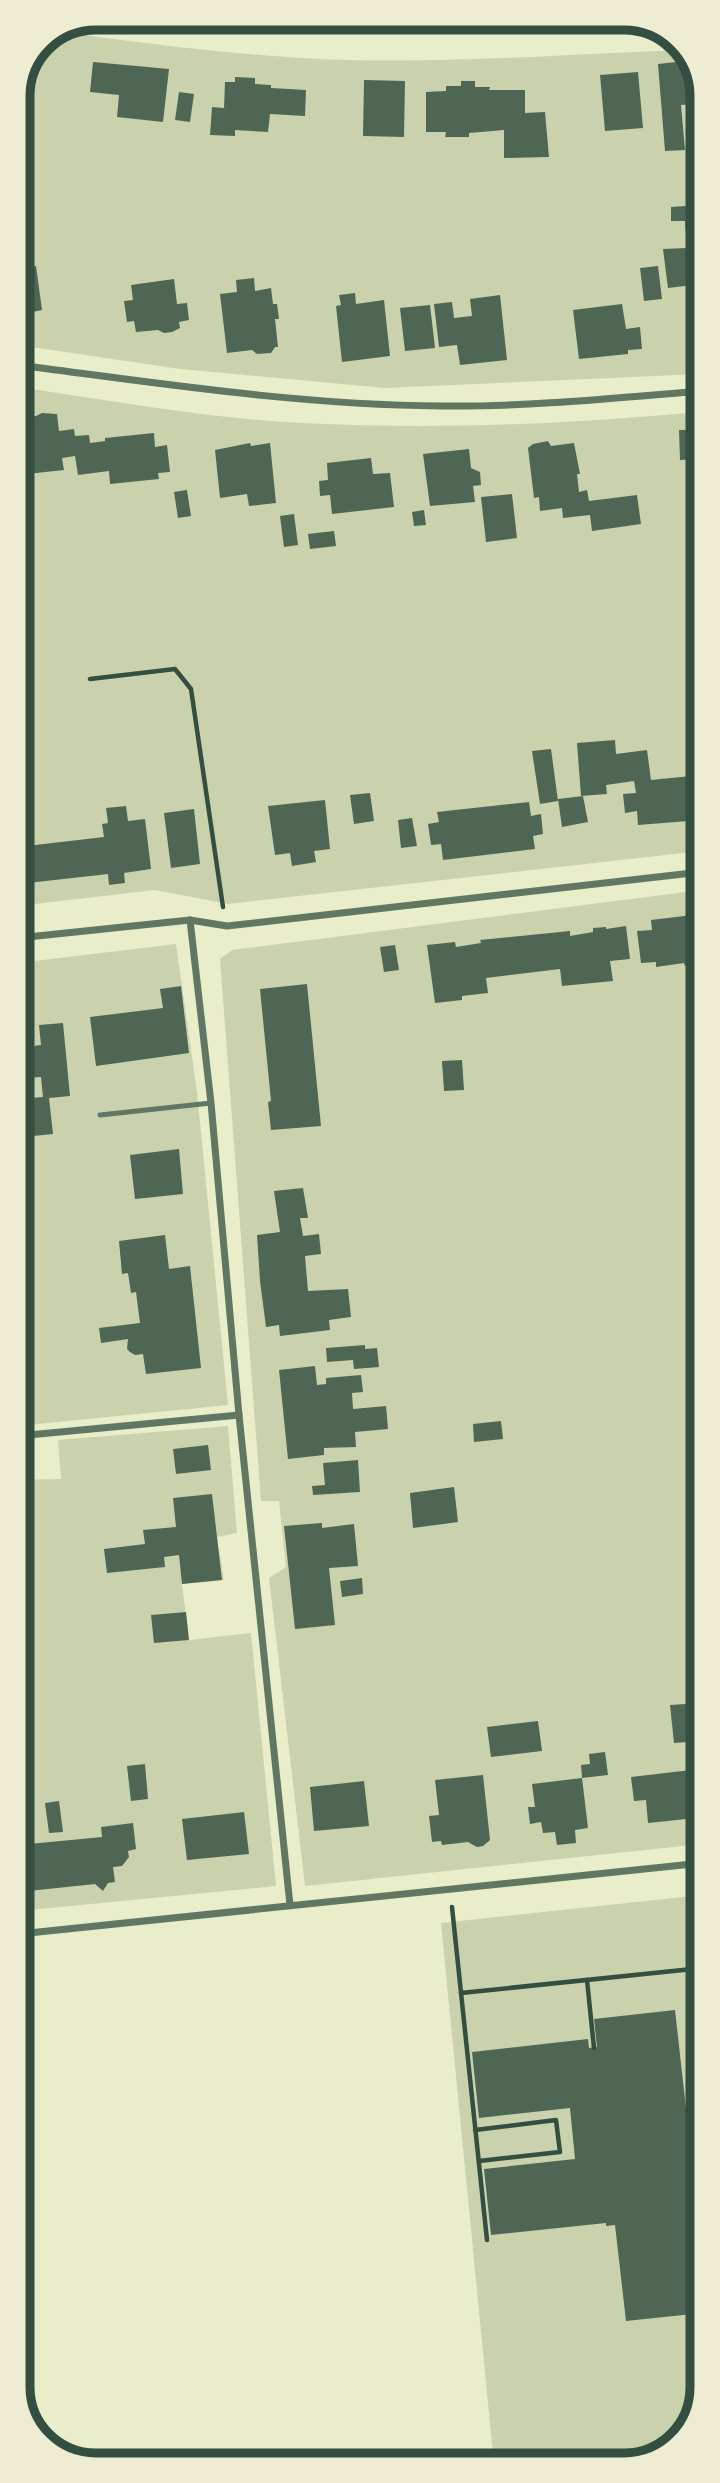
<svg xmlns="http://www.w3.org/2000/svg" width="720" height="2483" viewBox="0 0 720 2483" font-family="Signika,sans-serif">
  <style>
    .green { fill: #cad2ad }
    .building { fill: #4f6655 }
    .lines { fill: none; stroke-linecap: round; stroke-linejoin: round }
    .path { stroke: #344e41; stroke-width: 4.5 }
    .service { stroke: #617663; stroke-width: 5 }
    .minor { stroke: #617663; stroke-width: 7 }
    .rim { fill: none; stroke: #344e41; stroke-width: 9 }
  </style>
  <rect width="100%" height="100%" fill="#e9edc9"/>
  <g class="green">
    <path d="M61,32c95,13 191,25 287,28 111,3 224,-6 335,-10l18,30v294l-316,14 -205,-19 -162,-24v-250l23,-55z"/>
    <path d="M18,387c94,14 189,31 285,36 134,7 265,1 398,-11v439l-473,53 -73,-14 -137,16z"/>
    <polygon points="701,890 702,1844 305,1886 269,1578 286,1567 279,1501 261,1501 220,959 232,950"/>
    <polygon points="176,944 197,1092 228,1405 18,1426 18,963"/>
    <polygon points="228,1426 237,1533 217,1537 224,1580 182,1584 189,1640 251,1633 276,1886 19,1911 18,1480 61,1479 58,1440"/>
    <polygon points="702,1895 702,2388 683,2439 640,2464 494,2464 441,1923"/>
  </g>
  <g class="building">
    <polygon points="686,54 701,80 701,125 698,125 697,104 681,105 685,150 665,151 658,64 676,62 676,55"/>
    <polygon points="33,58 28,99 18,97 18,95"/>
    <polygon points="93,62 169,69 163,122 117,117 119,95 90,92"/>
    <polygon points="638,72 643,128 605,131 600,75"/>
    <polygon points="235,77 255,78 255,84 271,85 271,88 306,90 305,116 270,114 268,132 235,130 235,136 210,135 212,107 224,108 225,82 235,82"/>
    <polygon points="364,80 405,81 404,137 363,136"/>
    <polygon points="461,81 475,81 475,87 490,87 489,90 525,90 525,113 545,112 549,157 504,158 504,130 469,133 469,137 445,137 446,132 426,132 426,92 446,91 446,86 461,86"/>
    <polygon points="179,92 194,94 190,122 175,120"/>
    <polygon points="700,205 701,247 689,247 693,285 668,288 663,249 687,248 685,221 671,221 671,207"/>
    <polygon points="36,266 42,310 18,315 18,269"/>
    <polygon points="658,266 662,299 644,301 640,268"/>
    <polygon points="254,278 255,291 271,288 273,304 277,304 279,319 275,319 278,347 275,347 271,353 257,354 252,350 227,353 220,294 237,292 236,280"/>
    <polygon points="174,279 177,304 187,303 189,320 179,322 180,328 172,332 164,333 158,330 136,332 134,321 127,322 124,301 133,300 131,285"/>
    <polygon points="355,293 356,304 384,300 390,356 342,362 336,306 341,305 339,295"/>
    <polygon points="500,295 507,360 460,365 457,345 439,347 434,304 452,302 454,318 472,316 470,299"/>
    <polygon points="622,304 626,329 640,327 642,349 628,350 628,354 579,359 573,310"/>
    <polygon points="430,305 435,348 405,351 400,308"/>
    <polygon points="42,413 57,414 59,431 74,429 75,436 89,435 90,443 105,441 105,438 154,433 155,447 167,445 170,472 158,473 159,479 110,484 109,471 78,475 75,456 62,458 64,470 18,475 18,418 36,416"/>
    <polygon points="679,430 701,430 701,459 680,460"/>
    <polygon points="548,441 551,446 574,443 580,474 577,474 579,492 587,490 589,501 637,495 641,524 592,531 590,515 563,518 562,508 540,511 539,497 534,498 528,448 533,444"/>
    <polygon points="250,443 251,446 270,443 276,503 249,506 247,494 220,498 215,450"/>
    <polygon points="469,449 471,468 480,472 481,485 473,486 475,502 430,506 423,454"/>
    <polygon points="371,458 373,474 390,473 394,507 332,514 330,495 320,496 319,481 328,480 327,463"/>
    <polygon points="187,490 191,516 178,518 174,492"/>
    <polygon points="512,494 517,538 486,542 481,497"/>
    <polygon points="424,510 426,525 414,526 412,512"/>
    <polygon points="294,514 298,545 284,547 280,516"/>
    <polygon points="334,531 336,546 310,549 308,534"/>
    <polygon points="701,656 701,685 690,686 687,658"/>
    <polygon points="615,740 616,754 647,750 651,780 701,775 701,820 638,825 637,811 625,813 623,794 636,793 634,781 606,785 607,794 581,796 577,743"/>
    <polygon points="551,749 558,801 540,804 532,751"/>
    <polygon points="370,793 374,821 354,824 350,795"/>
    <polygon points="583,796 588,822 562,827 558,799"/>
    <polygon points="325,800 330,849 314,851 316,862 292,866 290,853 275,855 268,806"/>
    <polygon points="529,802 531,816 541,814 543,834 533,836 535,849 443,860 441,844 431,845 428,824 439,822 437,812"/>
    <polygon points="126,806 128,821 145,819 151,869 124,873 125,883 109,885 108,874 19,884 18,847 104,837 102,824 108,823 106,808"/>
    <polygon points="194,809 200,864 171,868 164,813"/>
    <polygon points="412,818 417,846 401,848 398,820"/>
    <polygon points="701,914 702,964 685,966 684,963 656,967 656,962 641,963 637,931 652,930 651,920"/>
    <polygon points="626,926 630,959 610,961 613,981 562,986 560,969 486,978 488,993 462,996 462,1000 435,1003 427,945 455,942 456,947 481,943 480,940 570,931 570,936 593,932 593,928 606,927 606,929"/>
    <polygon points="395,945 399,970 384,972 380,947"/>
    <polygon points="307,984 321,1126 271,1130 268,1102 271,1101 260,989"/>
    <polygon points="181,986 189,1053 96,1066 90,1017 163,1008 160,989"/>
    <polygon points="63,1023 70,1096 49,1098 53,1134 33,1136 33,1133 18,1135 18,1099 43,1097 41,1077 26,1078 25,1071 18,1071 18,1048 41,1045 39,1025"/>
    <polygon points="462,1060 464,1090 444,1091 442,1061"/>
    <polygon points="179,1149 183,1194 135,1199 130,1155"/>
    <polygon points="303,1188 308,1218 300,1218 303,1236 319,1234 321,1254 305,1256 308,1291 348,1289 351,1317 329,1320 330,1330 280,1336 279,1325 266,1327 260,1281 257,1235 280,1232 274,1191"/>
    <polygon points="165,1235 169,1269 190,1266 201,1368 146,1374 143,1354 135,1355 130,1352 127,1349 128,1339 101,1343 99,1328 140,1323 136,1292 131,1293 128,1273 122,1274 119,1241"/>
    <polygon points="365,1345 365,1349 377,1348 379,1367 354,1369 353,1360 327,1362 326,1348"/>
    <polygon points="315,1366 317,1385 326,1384 326,1378 361,1375 363,1392 352,1393 353,1409 386,1406 388,1429 355,1432 356,1447 324,1448 324,1455 288,1459 279,1370"/>
    <polygon points="501,1421 503,1439 474,1442 473,1424"/>
    <polygon points="208,1445 211,1470 176,1474 173,1449"/>
    <polygon points="358,1460 360,1492 313,1495 312,1486 325,1485 323,1463"/>
    <polygon points="454,1487 458,1522 413,1528 410,1493"/>
    <polygon points="212,1494 222,1580 182,1584 179,1555 164,1557 165,1567 107,1573 104,1549 145,1544 143,1530 176,1527 173,1498"/>
    <polygon points="322,1523 322,1528 354,1524 358,1566 329,1568 335,1625 295,1629 284,1526"/>
    <polygon points="362,1578 363,1594 342,1597 340,1581"/>
    <polygon points="186,1612 189,1640 154,1643 151,1615"/>
    <polygon points="701,1703 702,1741 674,1743 670,1705"/>
    <polygon points="538,1721 542,1751 491,1757 487,1727"/>
    <polygon points="605,1752 608,1775 582,1778 581,1765 590,1764 589,1754"/>
    <polygon points="145,1764 148,1799 131,1801 127,1766"/>
    <polygon points="691,1770 696,1818 648,1823 646,1800 634,1801 631,1777"/>
    <polygon points="483,1775 490,1840 483,1846 477,1847 468,1842 442,1845 441,1841 432,1842 429,1816 439,1815 435,1780"/>
    <polygon points="582,1778 588,1828 575,1830 576,1843 557,1845 555,1832 543,1833 541,1822 530,1824 528,1807 535,1807 532,1784"/>
    <polygon points="364,1781 369,1826 314,1831 310,1787"/>
    <polygon points="59,1801 63,1832 49,1833 45,1803"/>
    <polygon points="244,1812 249,1854 187,1860 182,1819"/>
    <polygon points="133,1823 136,1849 128,1851 129,1857 122,1866 113,1867 115,1882 108,1883 103,1891 95,1884 19,1892 19,1845 102,1837 101,1827"/>
    <polygon points="675,2010 693,2171 702,2170 702,2313 626,2321 615,2225 606,2226 606,2223 491,2235 484,2169 575,2159 570,2108 479,2118 472,2052 588,2039 589,2048 597,2047 594,2019"/>
  </g>
  <g class="lines">
    <g class="path">
      <polyline points="90,679 175,669 191,689 223,907"/>
      <polyline points="692,1883 702,1984"/>
      <polyline points="452,1907 487,2240"/>
      <polyline points="587,1980 594,2048"/>
      <polyline points="461,1993 702,1968"/>
      <polyline points="475,2130 556,2120 560,2152 479,2161"/>
    </g>
    <polyline class="service" points="100,1115 211,1103"/>
    <g class="minor">
      <path d="M18,365c140,18 281,40 423,41 87,1 174,-8 260,-15"/>
      <polyline points="190,920 211,1103 239,1415 290,1905"/>
      <polyline points="18,938 190,920 227,926 701,872"/>
      <polyline points="18,1436 239,1415"/>
      <polyline points="19,1934 702,1863"/>
    </g>
  </g>
  <path d="M0 0H720V2483H0ZM96 30H624A66 66 0 0 1 690 96V2387A66 66 0 0 1 624 2453H96A66 66 0 0 1 30 2387V96A66 66 0 0 1 96 30Z" fill="#eeecd3" fill-rule="evenodd"/>
  <path class="rim" d="M96 30H624A66 66 0 0 1 690 96V2387A66 66 0 0 1 624 2453H96A66 66 0 0 1 30 2387V96A66 66 0 0 1 96 30Z"/>
</svg>
